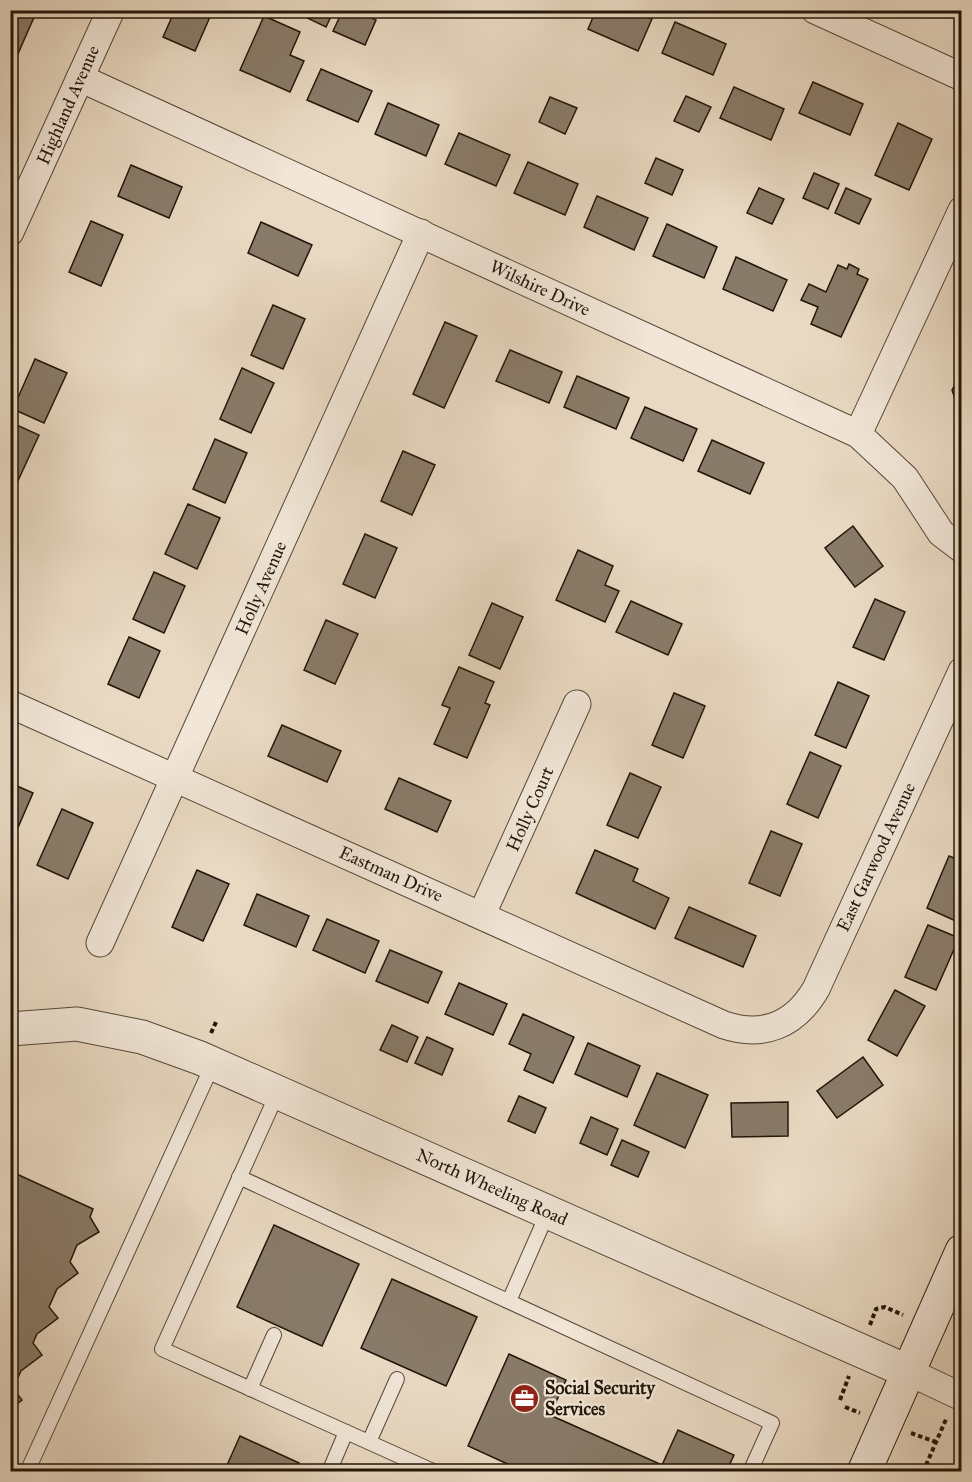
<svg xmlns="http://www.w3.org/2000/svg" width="972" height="1482" viewBox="0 0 972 1482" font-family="'IM FELL Great Primer',serif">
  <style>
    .building { fill: #897b69; stroke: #221609; stroke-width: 1.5 }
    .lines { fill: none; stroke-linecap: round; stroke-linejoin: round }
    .service-casing { stroke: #544737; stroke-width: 16 }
    .minor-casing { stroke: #544737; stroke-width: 29 }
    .tertiary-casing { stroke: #544737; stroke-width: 35 }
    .secondary-casing { stroke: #221609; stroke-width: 35 }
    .path { stroke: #221609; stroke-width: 4; stroke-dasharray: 4.5 3; stroke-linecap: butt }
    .service { stroke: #f1e6d7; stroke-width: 14 }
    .minor { stroke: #f1e6d7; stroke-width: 27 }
    .tertiary { stroke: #f1e6d7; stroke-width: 33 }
    .secondary { stroke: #f1e6d7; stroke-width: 33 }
    .labels { text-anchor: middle; stroke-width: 4.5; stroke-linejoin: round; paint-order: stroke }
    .street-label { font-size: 18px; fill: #221609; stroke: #f1e6d7 }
    .poi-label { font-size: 18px; font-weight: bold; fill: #221609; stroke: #f1e6d7; text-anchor: start }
  </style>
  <rect width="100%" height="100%" fill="#e9d9c2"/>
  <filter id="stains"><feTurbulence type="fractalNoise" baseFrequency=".00333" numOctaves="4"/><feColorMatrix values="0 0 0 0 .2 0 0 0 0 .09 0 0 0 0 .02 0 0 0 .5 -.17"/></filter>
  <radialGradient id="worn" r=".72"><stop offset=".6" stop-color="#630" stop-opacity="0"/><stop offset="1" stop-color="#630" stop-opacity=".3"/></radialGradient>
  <g class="building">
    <polygon points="10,10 26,10 35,15 13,65 10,64"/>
    <polygon points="175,10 213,10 195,51 163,37"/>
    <polygon points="303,10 334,10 326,27 301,15"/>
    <polygon points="343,10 356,10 376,20 365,45 333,31"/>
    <polygon points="596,10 632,10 652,19 638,51 588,29"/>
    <polygon points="264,16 300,32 290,55 304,61 290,92 240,70"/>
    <polygon points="675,22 726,44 713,75 662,53"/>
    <polygon points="321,69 372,91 358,122 307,100"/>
    <polygon points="813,82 863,104 850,135 799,113"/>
    <polygon points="734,87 784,109 771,140 720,118"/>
    <polygon points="686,96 711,107 699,132 674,121"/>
    <polygon points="550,97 577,108 565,134 539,122"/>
    <polygon points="388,103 439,125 426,156 375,134"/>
    <polygon points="898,123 932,139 909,190 875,175"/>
    <polygon points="459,133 510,155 496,186 445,164"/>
    <polygon points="656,158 683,170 672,195 645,183"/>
    <polygon points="528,162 578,184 565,215 514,193"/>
    <polygon points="131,165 182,187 169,218 118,196"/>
    <polygon points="814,173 839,184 828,209 803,198"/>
    <polygon points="759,188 784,199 772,224 747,213"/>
    <polygon points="846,188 871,199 859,224 835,213"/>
    <polygon points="597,196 648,218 634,250 584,227"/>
    <polygon points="91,221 123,235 101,286 69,272"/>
    <polygon points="261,222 312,245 298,276 248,253"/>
    <polygon points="667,224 717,247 704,278 653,256"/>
    <polygon points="736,257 787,280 773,311 723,289"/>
    <polygon points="849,264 859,269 857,274 868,279 841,337 811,324 818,307 801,300 809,284 826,292 838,265 847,269"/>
    <polygon points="273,305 305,319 283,369 251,355"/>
    <polygon points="445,322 477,336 444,408 413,394"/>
    <polygon points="510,350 562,372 549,403 496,381"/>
    <polygon points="35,359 67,373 44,423 13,409"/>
    <polygon points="242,368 274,383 251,433 220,419"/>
    <polygon points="962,372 962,419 952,390"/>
    <polygon points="577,376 629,398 616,429 564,407"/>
    <polygon points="645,407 697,429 683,461 631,438"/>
    <polygon points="10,422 39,435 16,485 10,483"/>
    <polygon points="215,439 247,453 225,503 193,489"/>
    <polygon points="712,440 764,463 750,494 698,471"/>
    <polygon points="403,451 435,465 412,515 381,501"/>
    <polygon points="188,504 220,518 197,569 165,554"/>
    <polygon points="853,526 883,566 855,587 825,548"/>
    <polygon points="365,534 397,548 375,598 343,584"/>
    <polygon points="578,550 613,566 605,585 619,591 605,622 556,600"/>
    <polygon points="154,572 185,586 164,633 133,619"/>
    <polygon points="875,599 905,612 884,660 853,647"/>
    <polygon points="631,601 682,624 668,655 616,632"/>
    <polygon points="492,603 523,617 500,669 469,655"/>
    <polygon points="326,620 358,634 335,684 304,670"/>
    <polygon points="129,637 160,651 139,698 108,684"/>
    <polygon points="459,667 494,682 485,703 490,705 467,758 434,744 450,708 442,705"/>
    <polygon points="838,682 869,696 846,748 815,735"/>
    <polygon points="674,693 705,706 683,758 652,745"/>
    <polygon points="282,725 341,751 327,782 268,756"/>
    <polygon points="810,752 841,766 818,818 787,804"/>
    <polygon points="630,773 661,787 638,838 607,825"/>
    <polygon points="399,778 451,801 437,832 385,809"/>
    <polygon points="10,783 33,793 13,839 10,838"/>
    <polygon points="62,809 93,823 68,879 37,865"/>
    <polygon points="771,831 802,844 780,896 749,883"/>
    <polygon points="595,850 638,869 633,881 669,898 655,929 576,893"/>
    <polygon points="949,856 962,861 962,913 958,922 927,908"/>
    <polygon points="197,870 229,884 203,941 172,927"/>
    <polygon points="257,894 309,916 296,947 244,925"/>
    <polygon points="689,907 756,936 743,967 675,938"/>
    <polygon points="327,919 379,941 365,973 313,950"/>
    <polygon points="928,925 959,938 936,990 905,977"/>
    <polygon points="390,950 442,972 428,1003 376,981"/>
    <polygon points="459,983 507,1004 493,1035 445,1014"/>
    <polygon points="895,990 925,1006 897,1056 868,1040"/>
    <polygon points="523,1014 574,1037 553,1083 524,1070 531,1054 509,1044"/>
    <polygon points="392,1025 418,1037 407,1062 380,1050"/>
    <polygon points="427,1037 453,1049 442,1075 415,1063"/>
    <polygon points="588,1043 640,1066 627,1097 575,1074"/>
    <polygon points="863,1057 883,1085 837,1118 817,1091"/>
    <polygon points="657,1073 708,1095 685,1148 634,1125"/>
    <polygon points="519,1096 546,1108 535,1133 508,1121"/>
    <polygon points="788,1102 788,1136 732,1137 731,1103"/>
    <polygon points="591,1117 618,1129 607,1155 580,1143"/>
    <polygon points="622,1140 649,1152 638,1177 611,1165"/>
    <polygon points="10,1171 93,1209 90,1217 99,1232 77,1245 70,1262 78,1273 57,1289 49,1307 58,1318 37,1334 33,1343 42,1355 21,1371 13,1388 22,1400 10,1409"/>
    <polygon points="274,1225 359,1264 322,1346 237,1307"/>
    <polygon points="392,1279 477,1317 446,1386 361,1348"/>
    <polygon points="509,1354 566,1380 550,1415 662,1465 678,1430 734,1455 726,1472 525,1472 468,1446"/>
    <polygon points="240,1436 299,1463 296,1470 299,1472 224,1472"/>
  </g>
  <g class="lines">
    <defs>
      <g id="service">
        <polyline points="278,1092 162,1349 435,1472"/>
        <polyline points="239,1177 772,1423 750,1472"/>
        <polyline points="509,1301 548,1212"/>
        <polyline points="250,1389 274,1335"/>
        <polyline points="369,1442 397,1379"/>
        <polyline points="27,1472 213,1064"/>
        <polyline points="329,1472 346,1432"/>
      </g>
      <g id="minor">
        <polyline points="815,10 962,77"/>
        <polyline points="80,78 858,434 905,478 941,533 962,549"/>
        <polyline points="10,232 111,10"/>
        <polyline points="858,434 962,210"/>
        <path d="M10,704l714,321c39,13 71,0 92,-36l146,-318"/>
        <polyline points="482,914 577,704"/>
        <polyline points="100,943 421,233"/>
        <polyline points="909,1372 962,1397"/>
      </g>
      <polyline id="tertiary" points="10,1029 77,1024 142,1037 200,1058 909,1372"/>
      <polyline id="secondary" points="864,1472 962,1251"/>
    </defs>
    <use href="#service" class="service-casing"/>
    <use href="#minor" class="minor-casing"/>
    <use href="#tertiary" class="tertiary-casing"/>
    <use href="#secondary" class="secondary-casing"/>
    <g class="path">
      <polyline points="211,1033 217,1020"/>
      <polyline points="870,1325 876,1309 885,1307 903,1315"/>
      <polyline points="840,1400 849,1376"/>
      <polyline points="845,1407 860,1413"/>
      <polyline points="911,1433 936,1442"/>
      <polyline points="923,1472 947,1417"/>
    </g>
    <use href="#service" class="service"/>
    <use href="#minor" class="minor"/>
    <use href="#tertiary" class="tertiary"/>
    <use href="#secondary" class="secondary"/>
  </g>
  <defs>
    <symbol id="office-disc" viewBox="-11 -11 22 22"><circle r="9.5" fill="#8f2418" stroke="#f1e6d7"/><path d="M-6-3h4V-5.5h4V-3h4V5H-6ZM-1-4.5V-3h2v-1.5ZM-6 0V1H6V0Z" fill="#fff"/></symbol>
  </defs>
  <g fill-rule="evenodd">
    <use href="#office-disc" x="508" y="1382" width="33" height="33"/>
  </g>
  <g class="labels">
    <g class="street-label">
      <text transform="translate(68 105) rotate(-66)" y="6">Highland Avenue</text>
      <text transform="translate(540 288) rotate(25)" y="6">Wilshire Drive</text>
      <text transform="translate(261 588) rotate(-66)" y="6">Holly Avenue</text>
      <text transform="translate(530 809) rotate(-66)" y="6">Holly Court</text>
      <text transform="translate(876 857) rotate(-65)" y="6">East Garwood Avenue</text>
      <text transform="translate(391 874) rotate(24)" y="6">Eastman Drive</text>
      <text transform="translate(492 1187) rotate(24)" y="6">North Wheeling Road</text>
    </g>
    <g class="poi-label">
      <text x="545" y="1394">Social Security<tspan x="545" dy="21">Services</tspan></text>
    </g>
  </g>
  <rect width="972" height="1482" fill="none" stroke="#e9d9c2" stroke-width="36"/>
  <rect x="12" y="12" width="948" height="1458" fill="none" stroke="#221609" stroke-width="3"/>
  <rect x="18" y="18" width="936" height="1446" fill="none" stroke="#221609" stroke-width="1.5"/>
  <rect width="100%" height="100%" filter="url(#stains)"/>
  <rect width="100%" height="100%" fill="url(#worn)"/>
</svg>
